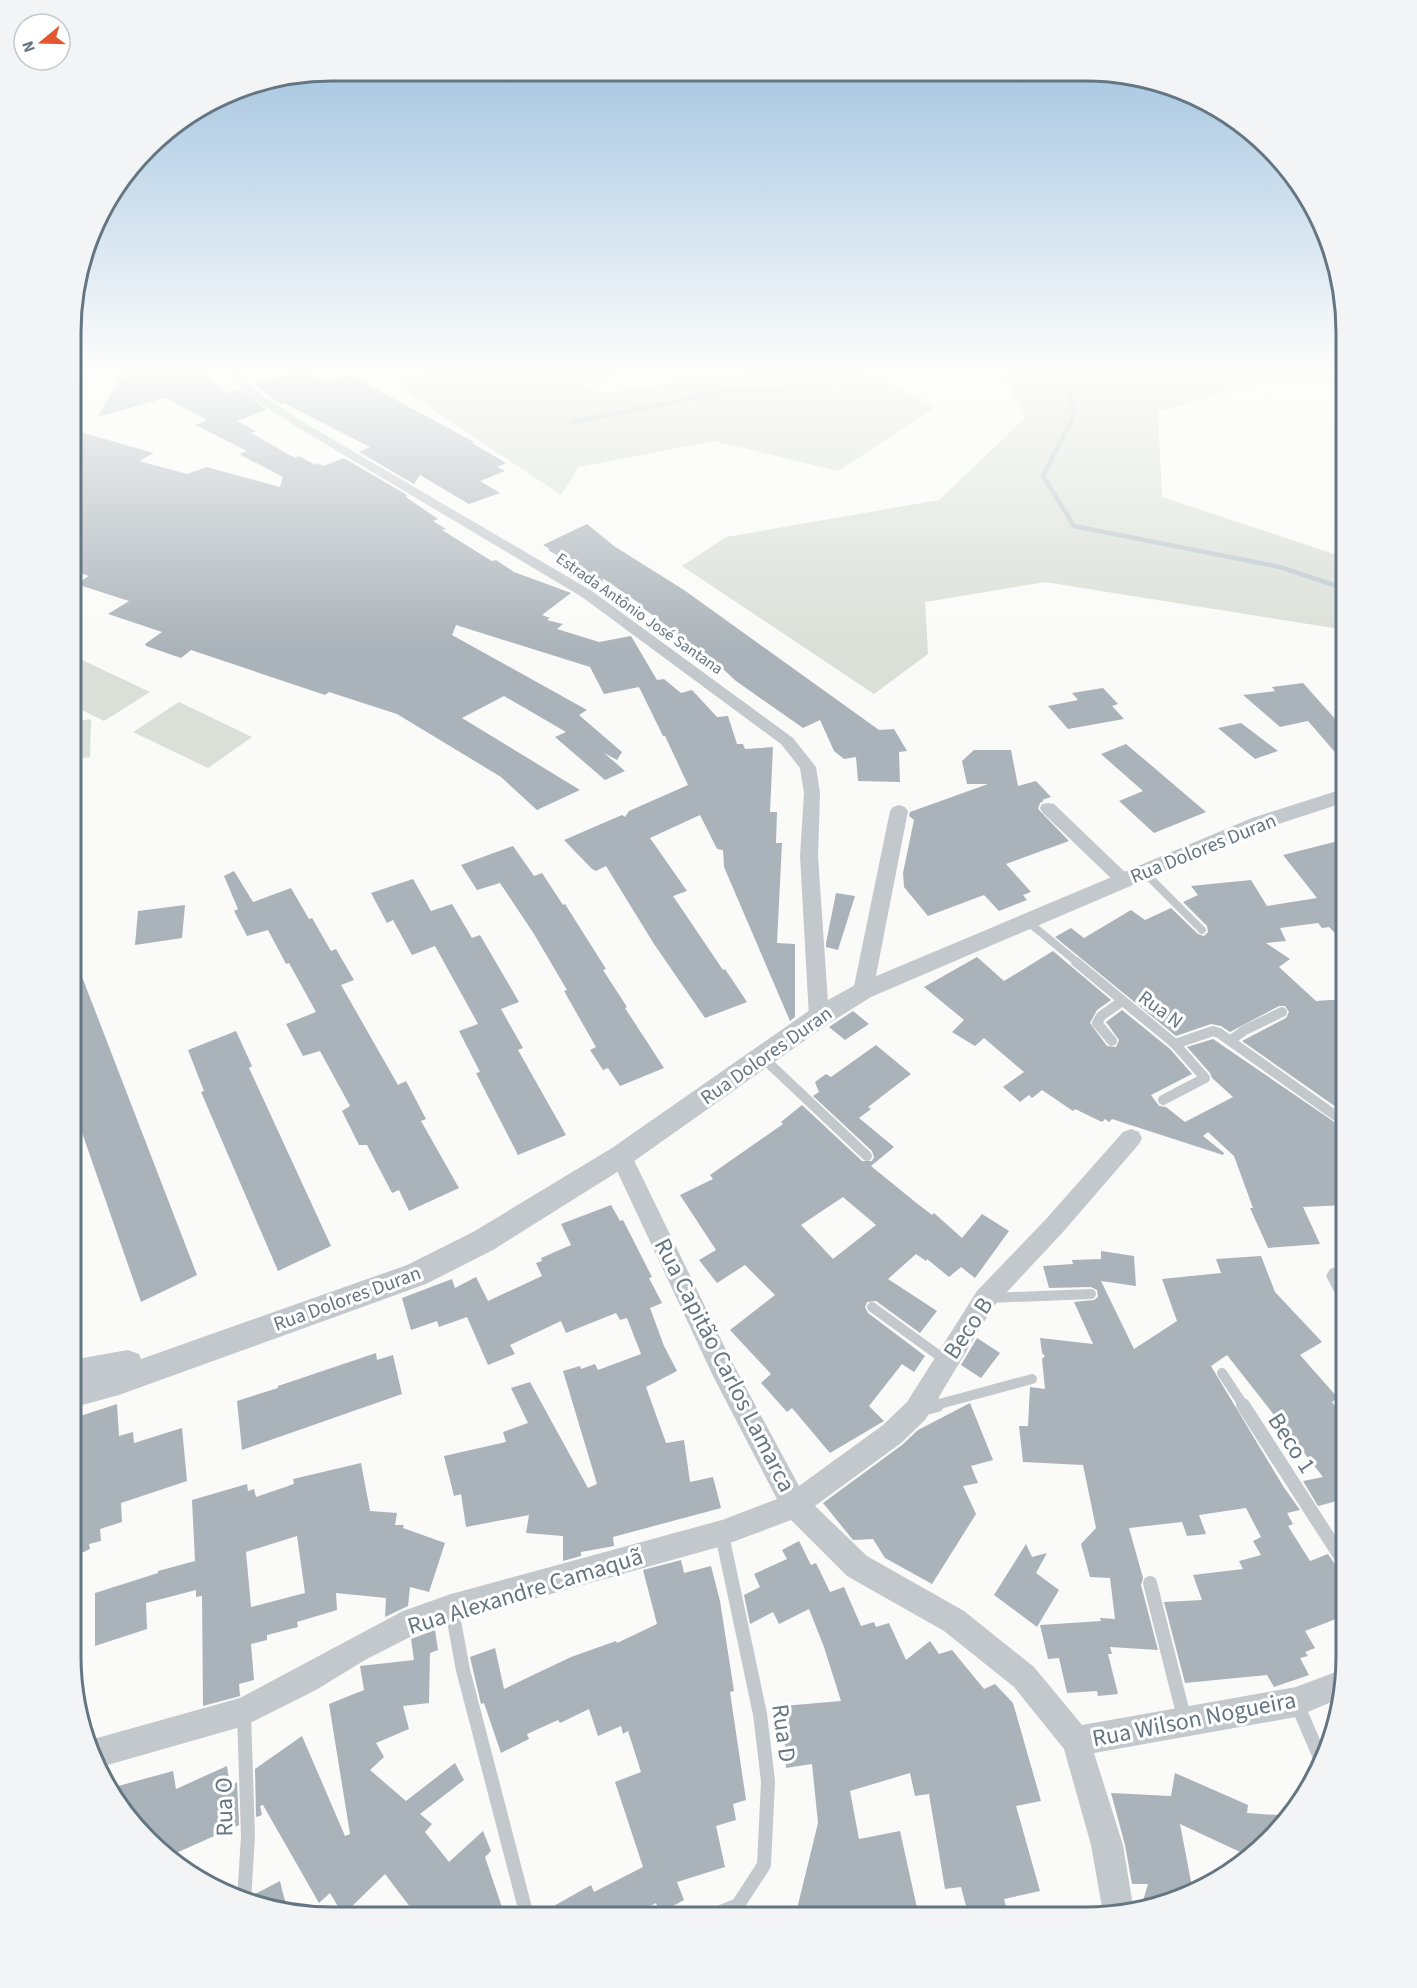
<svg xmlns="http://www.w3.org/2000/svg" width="1417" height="1988" viewBox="0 0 1417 1988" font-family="'Source Sans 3',sans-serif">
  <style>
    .green { fill: #dadfd7 }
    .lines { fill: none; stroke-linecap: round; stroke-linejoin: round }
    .stream { stroke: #bbc7cb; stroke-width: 4.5 }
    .building { fill: #aab3b9; fill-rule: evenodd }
    .service-far2 { stroke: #c3c8cc; stroke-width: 8 }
    .service-far1 { stroke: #c3c8cc; stroke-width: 10 }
    .service { stroke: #c3c8cc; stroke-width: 14 }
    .minor { fill: #c3c8cc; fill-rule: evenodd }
    .tertiary { fill: #c3c8cc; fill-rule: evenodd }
    .labels { text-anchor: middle; stroke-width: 6; stroke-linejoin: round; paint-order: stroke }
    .far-street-label { font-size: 16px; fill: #657683; stroke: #fff }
    .street-label { font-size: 20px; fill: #657683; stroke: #fff }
    .near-street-label { font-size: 24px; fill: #657683; stroke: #fff }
    .rim { fill: none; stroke: #657683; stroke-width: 3 }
  </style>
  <rect width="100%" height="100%" fill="#fafaf8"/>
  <g class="green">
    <polygon points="431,370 632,370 582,387 608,393 759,370 862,370 936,407 838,471 714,441 579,467 561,495 398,386"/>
    <polygon points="1000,370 1346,370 1346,383 1257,383 1158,412 1162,497 1346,558 1346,630 1045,582 925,602 928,654 874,694 682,566 726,537 939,500 1026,417"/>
    <polygon points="82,660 150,692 104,721 72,705 72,666"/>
    <polygon points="179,702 252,737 208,768 133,732"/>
    <polygon points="91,719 90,757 72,760 72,722"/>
  </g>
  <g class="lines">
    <g class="stream">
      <polyline points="1062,370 1075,414 1043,476 1074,526 1280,567 1346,589"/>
      <polyline points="572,422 728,391 824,388 855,370"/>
    </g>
  </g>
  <g class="building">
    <polygon points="128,370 165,370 169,373 201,370 226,393 240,388 266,410 237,421 256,431 251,433 295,458 299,456 315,465 318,463 323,466 344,458 407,495 406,497 438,519 433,521 446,529 442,530 482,555 492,561 496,560 514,572 571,593 542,615 550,618 547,620 563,624 557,629 599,642 631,636 657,680 664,679 681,693 692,690 717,717 728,716 737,744 743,744 745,749 773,747 770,812 777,812 776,843 782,843 777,943 795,944 795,1017 790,1021 724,867 723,850 717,849 700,815 650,838 687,891 673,896 723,970 725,969 747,1002 705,1018 654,944 606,866 596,871 592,869 564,840 622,815 625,817 629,811 688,785 665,736 663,736 639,687 604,694 590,667 456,625 452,635 587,710 579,715 622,752 617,760 604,753 625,771 605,780 555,737 566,732 504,696 462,718 580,790 537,810 501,777 397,714 329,692 325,695 191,650 181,658 146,646 145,644 162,632 108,614 129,601 76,584 89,576 72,570 73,430 154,453 139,461 187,474 207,467 280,487 283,477 239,454 247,451 195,425 207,420 165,398 98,417 118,381"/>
    <polygon points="304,370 310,371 325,383 350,375 474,442 472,443 506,463 497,467 505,471 480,481 500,493 469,504 420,475 414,484 359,452 370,447 284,403 280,404 255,384"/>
    <polygon points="587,524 614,546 684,590 879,730 894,729 907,751 899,752 900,782 858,781 856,757 844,759 834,751 820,720 803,728 736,681 723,669 724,669 639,605 639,603 607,581 602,578 604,582 548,550 550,549 543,545"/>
    <polygon points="1303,683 1346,731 1346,765 1308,721 1280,727 1243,695 1275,691 1272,687"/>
    <polygon points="1103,688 1118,704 1112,706 1124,719 1068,729 1048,706 1078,700 1072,693"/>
    <polygon points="1241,723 1278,751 1255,759 1218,728"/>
    <polygon points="1126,744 1145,760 1206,812 1154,833 1119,801 1143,791 1101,754"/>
    <polygon points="974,750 1011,750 1018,786 1036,781 1051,797 1042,800 1044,801 1040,803 1038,809 1069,841 1006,864 1031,892 1023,895 1027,900 999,911 984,895 928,916 904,887 903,873 914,820 909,816 910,812 988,784 967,784 962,761"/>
    <polygon points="1346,839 1346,944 1329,927 1322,928 1318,923 1280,928 1286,941 1266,943 1290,959 1279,967 1316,1001 1346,999 1346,1114 1242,1041 1286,1018 1289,1012 1285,1006 1279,1006 1230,1032 1221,1026 1211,1024 1176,1036 1055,937 1071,928 1084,938 1131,910 1145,920 1171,908 1198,934 1204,936 1208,932 1207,926 1183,902 1198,895 1191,886 1251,880 1267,906 1317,898 1283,855"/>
    <polygon points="513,846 534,876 542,873 563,905 565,904 606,969 603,970 627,1007 625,1008 664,1068 620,1086 608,1068 603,1070 590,1050 596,1047 564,991 567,990 534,934 500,883 477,890 461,865"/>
    <polygon points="234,871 253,902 291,888 309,919 312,918 331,951 336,949 354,980 341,985 398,1085 406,1081 426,1119 421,1121 459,1188 409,1211 399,1190 392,1193 367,1145 359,1145 342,1111 350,1106 320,1051 303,1056 286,1024 316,1012 289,963 286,964 268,930 247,936 234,911 238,909 224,876"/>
    <polygon points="413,879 431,911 452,904 472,938 480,935 519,1002 501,1009 523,1048 518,1050 566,1135 518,1155 476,1073 480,1072 459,1031 478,1024 435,946 412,955 393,920 387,923 371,893"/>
    <polygon points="836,893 855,896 838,950 826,947 826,943"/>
    <polygon points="185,905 182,938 135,945 138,911"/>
    <polygon points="1053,951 1111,1000 1097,1010 1090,1023 1107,1046 1116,1047 1119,1040 1106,1022 1122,1010 1170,1049 1192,1074 1151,1095 1159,1106 1166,1107 1185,1122 1233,1097 1212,1078 1210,1073 1187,1047 1213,1039 1346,1130 1346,1205 1303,1207 1320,1244 1268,1248 1250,1208 1253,1208 1234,1156 1208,1132 1203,1136 1224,1153 1223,1155 1112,1119 1109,1122 1105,1119 1102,1122 1075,1109 1073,1111 1042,1090 1032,1098 1029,1095 1020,1102 1003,1087 1024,1072 984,1038 975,1046 952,1032 964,1020 924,987 977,957 1004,981"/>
    <polygon points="72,956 74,956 197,1275 141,1302 71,1101"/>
    <polygon points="853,1011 869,1024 845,1040 829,1027"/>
    <polygon points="236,1031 252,1066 249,1068 331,1246 278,1271 201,1092 204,1091 188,1050"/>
    <path d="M876,1045l35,29 -43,33 3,2 -12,9 35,29 -23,19 43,35 18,14 2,-2 28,25 20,-24 27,17 -34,47 -14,-11 -12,10 -22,-18 -1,2 -10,-7 -28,25 49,32 -17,22 -44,-32 -9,1 -2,5 3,6 57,43 -11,16 -12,-8 -33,42 15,15 -54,32 -38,-45 -5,4 -26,-29 10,-9 -41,-44 45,-35 -30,-30 -28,18 -18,-23 17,-10 -36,-55 33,-16 -3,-4 73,-51 -2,-2 21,-17 60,56h10l2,-4 -2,-6 -59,-55 6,-4 -4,-10 11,-8 5,3zM843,1197l33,28 -43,34 -32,-34z"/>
    <polygon points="611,1205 620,1221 623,1220 652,1277 649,1278 662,1303 650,1308 664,1346 677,1371 646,1387 666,1443 684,1440 690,1482 713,1477 721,1508 613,1537 614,1546 581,1552 581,1556 563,1561 563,1536 526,1533 529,1515 466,1527 461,1494 454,1496 444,1456 506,1442 503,1432 528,1423 511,1388 530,1382 588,1488 597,1484 563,1371 580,1366 581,1369 595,1364 598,1370 641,1354 627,1318 620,1320 616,1313 566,1333 561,1321 510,1345 515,1354 488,1365 467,1317 439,1327 437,1321 411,1330 402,1298 452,1279 455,1288 476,1277 488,1301 542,1276 536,1263 542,1261 541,1258 571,1245 561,1224"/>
    <polygon points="1101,1251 1134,1256 1136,1286 1101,1281 1134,1349 1177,1321 1162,1279 1221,1273 1216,1259 1261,1256 1275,1292 1322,1342 1300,1355 1338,1398 1332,1402 1346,1419 1346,1506 1341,1500 1318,1506 1303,1481 1323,1477 1227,1355 1211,1366 1283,1486 1300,1510 1287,1513 1293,1524 1288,1526 1310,1561 1328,1554 1339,1570 1346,1574 1346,1615 1305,1631 1315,1648 1305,1652 1308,1656 1300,1658 1309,1675 1274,1687 1267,1675 1185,1683 1164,1602 1202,1600 1193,1575 1243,1569 1239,1561 1261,1555 1253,1541 1261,1537 1246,1508 1199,1515 1206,1534 1187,1536 1182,1522 1129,1528 1143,1578 1141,1585 1158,1650 1110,1647 1112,1654 1108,1654 1118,1694 1098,1696 1097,1691 1067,1693 1059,1658 1048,1659 1040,1625 1101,1621 1100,1618 1115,1619 1110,1578 1090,1577 1081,1544 1096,1528 1083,1465 1023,1462 1019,1426 1028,1426 1030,1387 1045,1389 1042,1359 1045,1356 1042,1353 1040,1338 1093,1344 1074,1302 1094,1300 1098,1297 1097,1290 1091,1287 1049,1288 1043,1266 1073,1264 1072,1260 1101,1259"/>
    <polygon points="977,1338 1000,1353 981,1378 961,1365"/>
    <polygon points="376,1353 377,1360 393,1355 402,1394 242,1450 237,1401 278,1388 278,1386"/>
    <polygon points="970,1403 993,1460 971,1466 978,1483 963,1486 976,1514 932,1584 885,1558 873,1539 853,1540 823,1503 902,1445 918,1430"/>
    <polygon points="117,1404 119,1436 133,1432 134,1443 182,1428 187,1481 121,1503 122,1522 100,1529 101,1541 89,1544 90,1549 71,1558 71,1419"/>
    <path d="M361,1463l9,48 27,2 -2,12h9l-1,3 42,15 -16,49 -19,-5 -2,19 -23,11 1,-19 -50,-5 1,17 -40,12 1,5 -31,8v5l-16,4 3,36 -15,4 1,12 -37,10 -1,-110 -6,1v-7l-50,13 1,26 -52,17v-53l63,-20v-2l37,-10 -3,-61 55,-16 1,7 6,-2 2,8 38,-13 -1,-5zM297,1536l8,57 -54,14 -5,-55z"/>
    <polygon points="799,1541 811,1565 816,1563 830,1592 844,1587 861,1626 874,1622 876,1627 889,1623 906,1660 930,1641 939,1654 952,1650 984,1689 995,1684 1013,1703 1041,1801 1016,1806 1040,1891 1004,1899 1009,1917 969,1917 961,1887 945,1889 929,1794 915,1796 910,1773 850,1791 859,1839 900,1831 919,1917 795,1917 818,1823 812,1764 786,1768 783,1706 841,1701 824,1647 809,1609 779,1624 773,1612 750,1624 744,1595 760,1587 754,1574 787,1559 782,1550"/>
    <polygon points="1026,1544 1032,1557 1047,1553 1036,1573 1059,1590 1037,1627 994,1595"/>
    <polygon points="681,1560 684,1573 711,1566 720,1601 734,1691 730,1692 746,1800 733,1804 736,1820 716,1826 725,1867 677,1882 684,1900 660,1913 656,1903 632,1916 536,1916 591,1885 594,1892 643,1867 615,1782 641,1772 628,1731 623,1734 621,1726 598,1736 589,1709 560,1723 558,1720 527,1734 529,1739 501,1753 484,1703 481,1704 470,1657 495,1648 504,1689 571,1657 616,1641 617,1643 657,1624 643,1570"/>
    <polygon points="435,1630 438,1650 430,1653 429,1703 403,1706 409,1729 376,1743 384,1757 370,1770 406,1801 455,1763 464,1780 420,1814 432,1824 425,1832 449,1862 483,1831 491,1851 485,1857 505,1916 417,1916 385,1874 343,1915 330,1893 319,1903 263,1805 260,1806 262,1815 256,1817 255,1769 302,1736 345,1836 350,1834 329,1704 364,1690 360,1666 414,1660 411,1639"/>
    <polygon points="227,1766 230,1787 237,1782 239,1825 167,1857 111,1788 173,1771 176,1789"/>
    <polygon points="1175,1773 1248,1805 1247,1813 1290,1816 1251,1857 1180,1824 1193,1892 1142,1904 1148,1884 1132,1884 1125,1845 1111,1793 1171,1796"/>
    <polygon points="280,1881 288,1913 253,1903 253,1895"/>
  </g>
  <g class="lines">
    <g class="service-far2">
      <polyline points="1143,871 1202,930"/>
      <polyline points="1027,921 1078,963"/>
    </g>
    <g class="service-far1">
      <polyline points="1076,962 1175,1044 1213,1031 1219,1033 1346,1123"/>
      <polyline points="1231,1040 1245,1030 1282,1012"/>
      <polyline points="1112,1041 1097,1023 1101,1016 1121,1002"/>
      <polyline points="762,1057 867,1156"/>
      <polyline points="1163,1100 1205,1078 1175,1044"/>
      <polyline points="989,1298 1091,1294"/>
      <polyline points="872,1307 945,1360"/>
      <polyline points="1222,1373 1244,1406"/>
      <polyline points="932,1406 1032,1379"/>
    </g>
    <g class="service">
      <polyline points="1243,1405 1346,1565"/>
      <polyline points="922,1409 937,1405"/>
      <polyline points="1150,1583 1184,1717"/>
      <polyline points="452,1610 463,1670 527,1916"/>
      <polyline points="1297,1704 1322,1762"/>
      <polyline points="244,1715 248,1836 244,1901"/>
      <polyline points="711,1916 738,1905 764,1865 768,1781 760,1714 722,1535"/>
    </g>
    <g class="minor">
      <polygon points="225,370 237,370 263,396 305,423 592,591 793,738 816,767 820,793 818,856 829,1017 826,1022 819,1024 812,1022 809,1017 800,856 804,793 800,768 781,744 582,597 297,427 255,400"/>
      <polygon points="1048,803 1054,804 1129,876 1132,880 1129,884 1117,884 1042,812 1040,808 1042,804"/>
      <polygon points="899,805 905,807 908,811 873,991 870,996 863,998 856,996 853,991 890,811 893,807"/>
      <polygon points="1131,1129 1139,1132 1142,1138 1139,1144 1063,1232 993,1307 925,1420 901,1443 815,1506 867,1556 964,1611 1034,1667 1082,1725 1296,1687 1346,1668 1341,1698 1296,1717 1094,1753 1123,1845 1133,1906 1103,1913 1091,1845 1064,1749 1014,1687 944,1631 847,1576 791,1520 722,1546 451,1622 410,1637 365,1660 316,1690 244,1726 97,1768 90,1740 240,1698 403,1611 451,1594 722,1520 777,1499 713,1376 610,1156 613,1150 621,1147 629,1150 731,1360 799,1486 883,1425 907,1402 977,1291 1047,1218 1123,1132"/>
      <polygon points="1338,1266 1346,1269 1346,1303 1338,1299 1326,1276 1330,1269"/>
    </g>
    <polygon class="tertiary" points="1346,788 1346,802 1266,828 871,997 828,1024 630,1164 493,1250 426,1284 119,1395 71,1408 71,1360 128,1350 139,1354 141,1359 407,1265 473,1232 612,1148 810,1010 855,985 1252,818"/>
  </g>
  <linearGradient id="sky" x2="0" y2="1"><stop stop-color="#96bcdc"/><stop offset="0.57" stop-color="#fdfdfc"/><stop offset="1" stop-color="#fdfdfc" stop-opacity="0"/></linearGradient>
  <rect width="1417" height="648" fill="url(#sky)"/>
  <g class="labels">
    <g class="far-street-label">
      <text transform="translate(640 613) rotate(35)" y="6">Estrada Antônio José Santana</text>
    </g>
    <g class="street-label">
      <text transform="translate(1203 848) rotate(-22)" y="7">Rua Dolores Duran</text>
      <text transform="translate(1161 1009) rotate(36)" y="7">Rua N</text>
      <text transform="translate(766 1055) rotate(-35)" y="7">Rua Dolores Duran</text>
      <text transform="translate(347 1298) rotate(-20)" y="7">Rua Dolores Duran</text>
    </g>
    <g class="near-street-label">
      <text transform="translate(968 1328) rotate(-56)" y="8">Beco B</text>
      <text transform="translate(725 1365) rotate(63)" y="8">Rua Capitão Carlos Lamarca</text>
      <text transform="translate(1292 1443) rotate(57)" y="8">Beco 1</text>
      <text transform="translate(525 1591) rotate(-17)" y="8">Rua Alexandre Camaquã</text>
      <text transform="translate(1194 1719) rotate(-11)" y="8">Rua Wilson Nogueira</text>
      <text transform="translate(784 1733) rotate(82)" y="8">Rua D</text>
      <text transform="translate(224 1807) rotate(-91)" y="8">Rua O</text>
    </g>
  </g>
  <path d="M0 0H1417V1988H0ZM332 81H1085A251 251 0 0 1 1336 332V1656A251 251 0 0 1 1085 1907H332A251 251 0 0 1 81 1656V332A251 251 0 0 1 332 81Z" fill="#f3f4f5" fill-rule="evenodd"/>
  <path class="rim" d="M332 81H1085A251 251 0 0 1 1336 332V1656A251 251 0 0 1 1085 1907H332A251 251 0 0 1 81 1656V332A251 251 0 0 1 332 81Z"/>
  <g transform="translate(42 42) rotate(251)"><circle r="28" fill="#ffffff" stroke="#c1c8cd" stroke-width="1.5"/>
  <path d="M0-4.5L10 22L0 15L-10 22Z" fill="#e4572e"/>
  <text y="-9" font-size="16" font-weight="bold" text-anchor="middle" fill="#657683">N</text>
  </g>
</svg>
